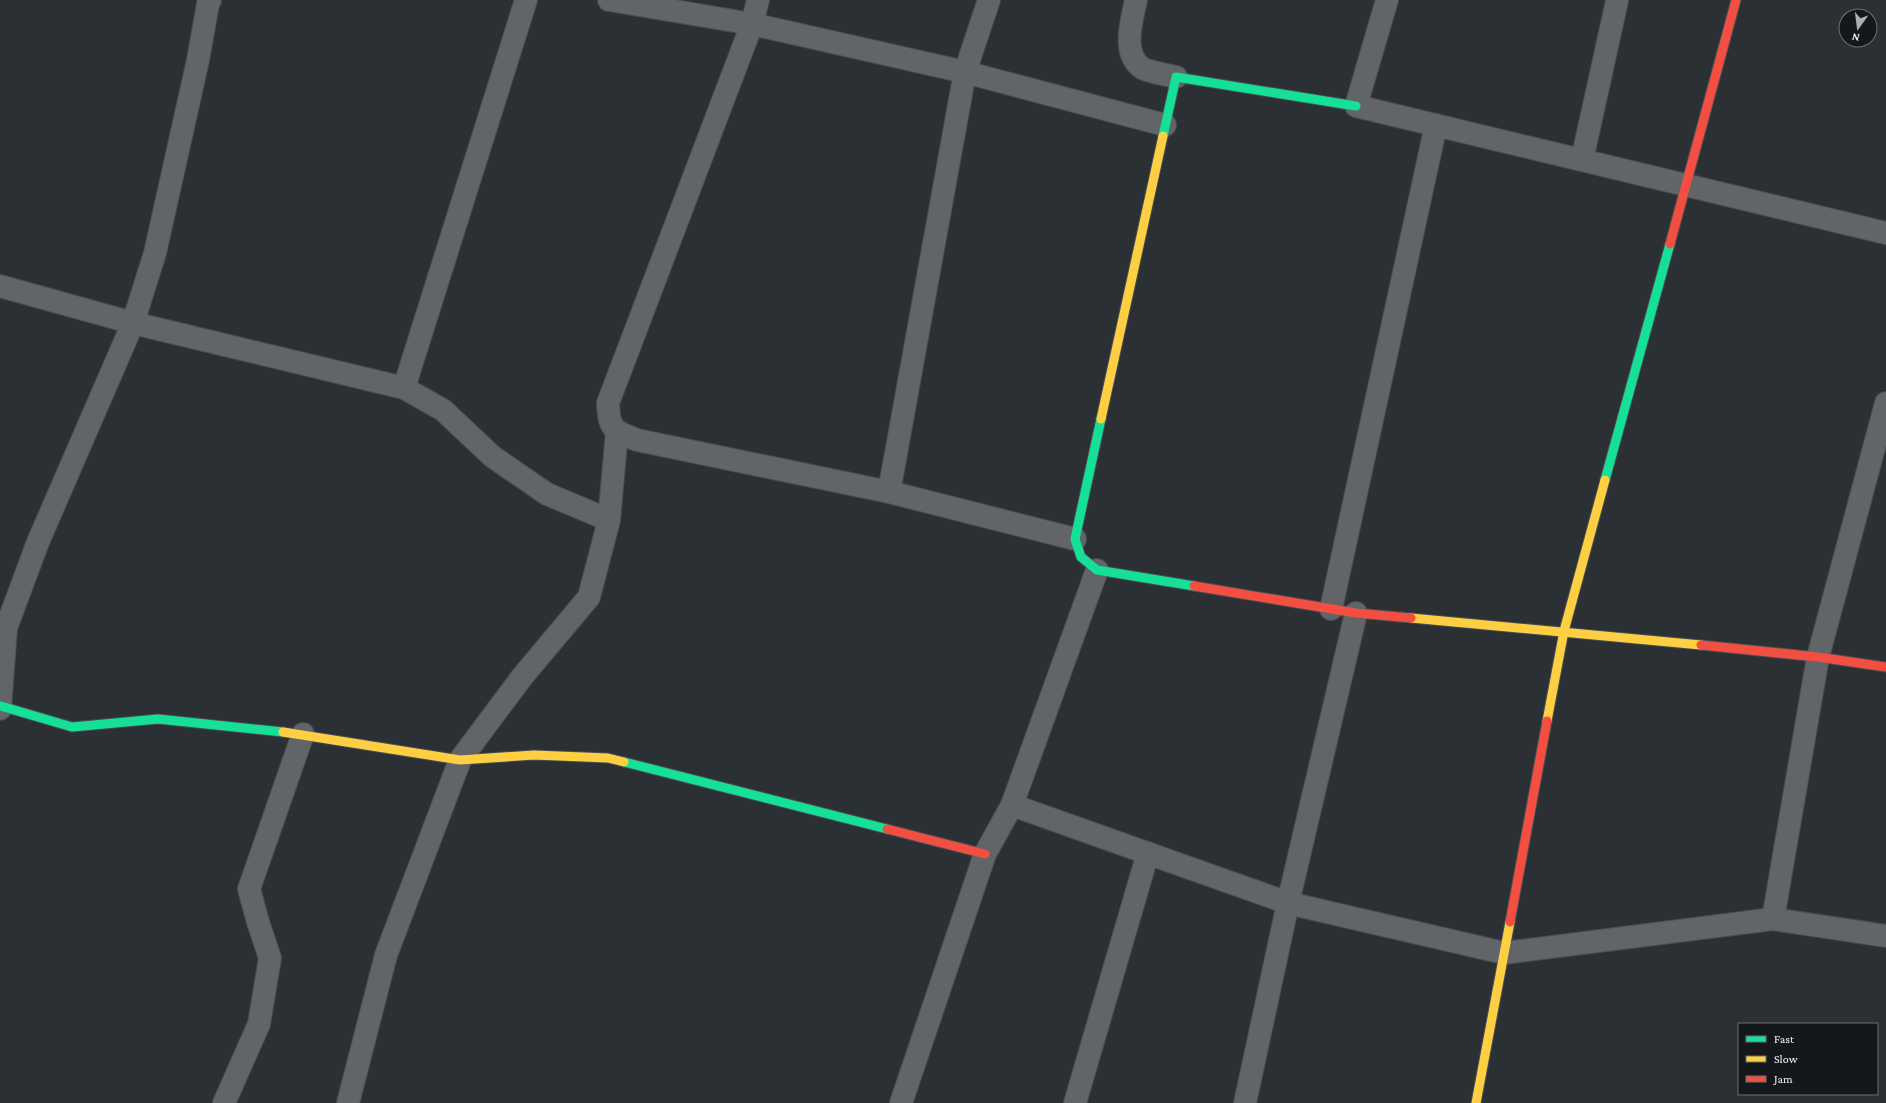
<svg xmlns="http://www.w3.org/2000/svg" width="1886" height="1103" viewBox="0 0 1886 1103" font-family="'Crimson Pro',serif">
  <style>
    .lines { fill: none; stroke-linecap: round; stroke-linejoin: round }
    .street-casing { stroke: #484d50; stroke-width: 24 }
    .fast-casing { stroke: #484d50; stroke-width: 11 }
    .slow-casing { stroke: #484d50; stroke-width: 11 }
    .jam-casing { stroke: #484d50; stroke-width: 11 }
    .street { stroke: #616568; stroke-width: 22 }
    .fast { stroke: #16e098; stroke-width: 9 }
    .slow { stroke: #ffcf43; stroke-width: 9 }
    .jam { stroke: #f24e42; stroke-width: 9 }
  </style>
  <rect width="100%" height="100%" fill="#2b3034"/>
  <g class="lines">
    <defs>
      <g id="street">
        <polyline points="609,0 752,24 965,72 1165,125"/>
        <path d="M758,0l-6,24 -144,379c1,27 6,28 29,37l252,52 186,47"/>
        <path d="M1136,0c-4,20 -15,53 6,68 7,4 26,7 34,9"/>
        <polyline points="1387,0 1356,106 1886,233"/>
        <polyline points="1582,160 1617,1"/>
        <polyline points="0,286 133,323 404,388 443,410 493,457 547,494 609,520"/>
        <polyline points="404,388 526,0"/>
        <polyline points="1886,403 1818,657 1773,919 1886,936"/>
        <polyline points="889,492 965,72 989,0"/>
        <polyline points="1331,609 1436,125"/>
        <polyline points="0,709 6,628 38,542 133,323 155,253 198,60 208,4 210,0"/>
        <polyline points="1012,805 1288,903 1504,953 1773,919"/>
        <polyline points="224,1103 259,1024 270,958 258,922 249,889 303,734"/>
        <polyline points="348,1103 386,955 460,760 522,677 589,597 609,520 617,432"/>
        <polyline points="901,1103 985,854 1012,805 1097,570"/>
        <polyline points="1075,1103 1148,853"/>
        <polyline points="1245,1103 1288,903 1356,613"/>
      </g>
      <g id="fast">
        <polyline points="1163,136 1176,77 1356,106"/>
        <polyline points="1101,419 1075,539 1081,557 1097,570 1194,586"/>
        <polyline points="1605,480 1670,244"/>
        <polyline points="1,706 72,727 158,719 283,732"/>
        <polyline points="624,762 887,829"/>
      </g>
      <g id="slow">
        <polyline points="1101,419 1163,136"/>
        <polyline points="1411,618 1701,645"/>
        <polyline points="1547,721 1564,631 1605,480"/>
        <polyline points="283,732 460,760 534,755 608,758 624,762"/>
        <polyline points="1476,1103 1510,922"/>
      </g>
      <g id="jam">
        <polyline points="1670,244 1736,0"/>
        <polyline points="1194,586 1356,613 1411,618"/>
        <polyline points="1701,645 1818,657 1886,667"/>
        <polyline points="887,829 985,854"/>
        <polyline points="1510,922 1547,721"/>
      </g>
    </defs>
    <use href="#street" class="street-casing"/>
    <use href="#fast" class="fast-casing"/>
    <use href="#slow" class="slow-casing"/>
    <use href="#jam" class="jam-casing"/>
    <use href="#street" class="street"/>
    <use href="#fast" class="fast"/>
    <use href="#slow" class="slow"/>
    <use href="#jam" class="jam"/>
  </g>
  <rect x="1738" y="1023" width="140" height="72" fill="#14181b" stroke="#6b7073"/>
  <rect x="1746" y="1036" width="20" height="6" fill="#16e098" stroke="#6b7073"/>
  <text x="1774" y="1043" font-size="12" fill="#edf4f8">Fast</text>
  <rect x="1746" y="1056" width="20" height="6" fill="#ffcf43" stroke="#6b7073"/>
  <text x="1774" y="1063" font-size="12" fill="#edf4f8">Slow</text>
  <rect x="1746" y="1076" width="20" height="6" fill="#f24e42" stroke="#6b7073"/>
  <text x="1774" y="1083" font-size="12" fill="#edf4f8">Jam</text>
  <g transform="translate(1858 28) rotate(194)"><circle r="19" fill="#14181b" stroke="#6b7073"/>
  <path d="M0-3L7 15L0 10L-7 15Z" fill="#a9afb3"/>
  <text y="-6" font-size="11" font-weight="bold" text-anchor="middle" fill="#edf4f8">N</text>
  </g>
</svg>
